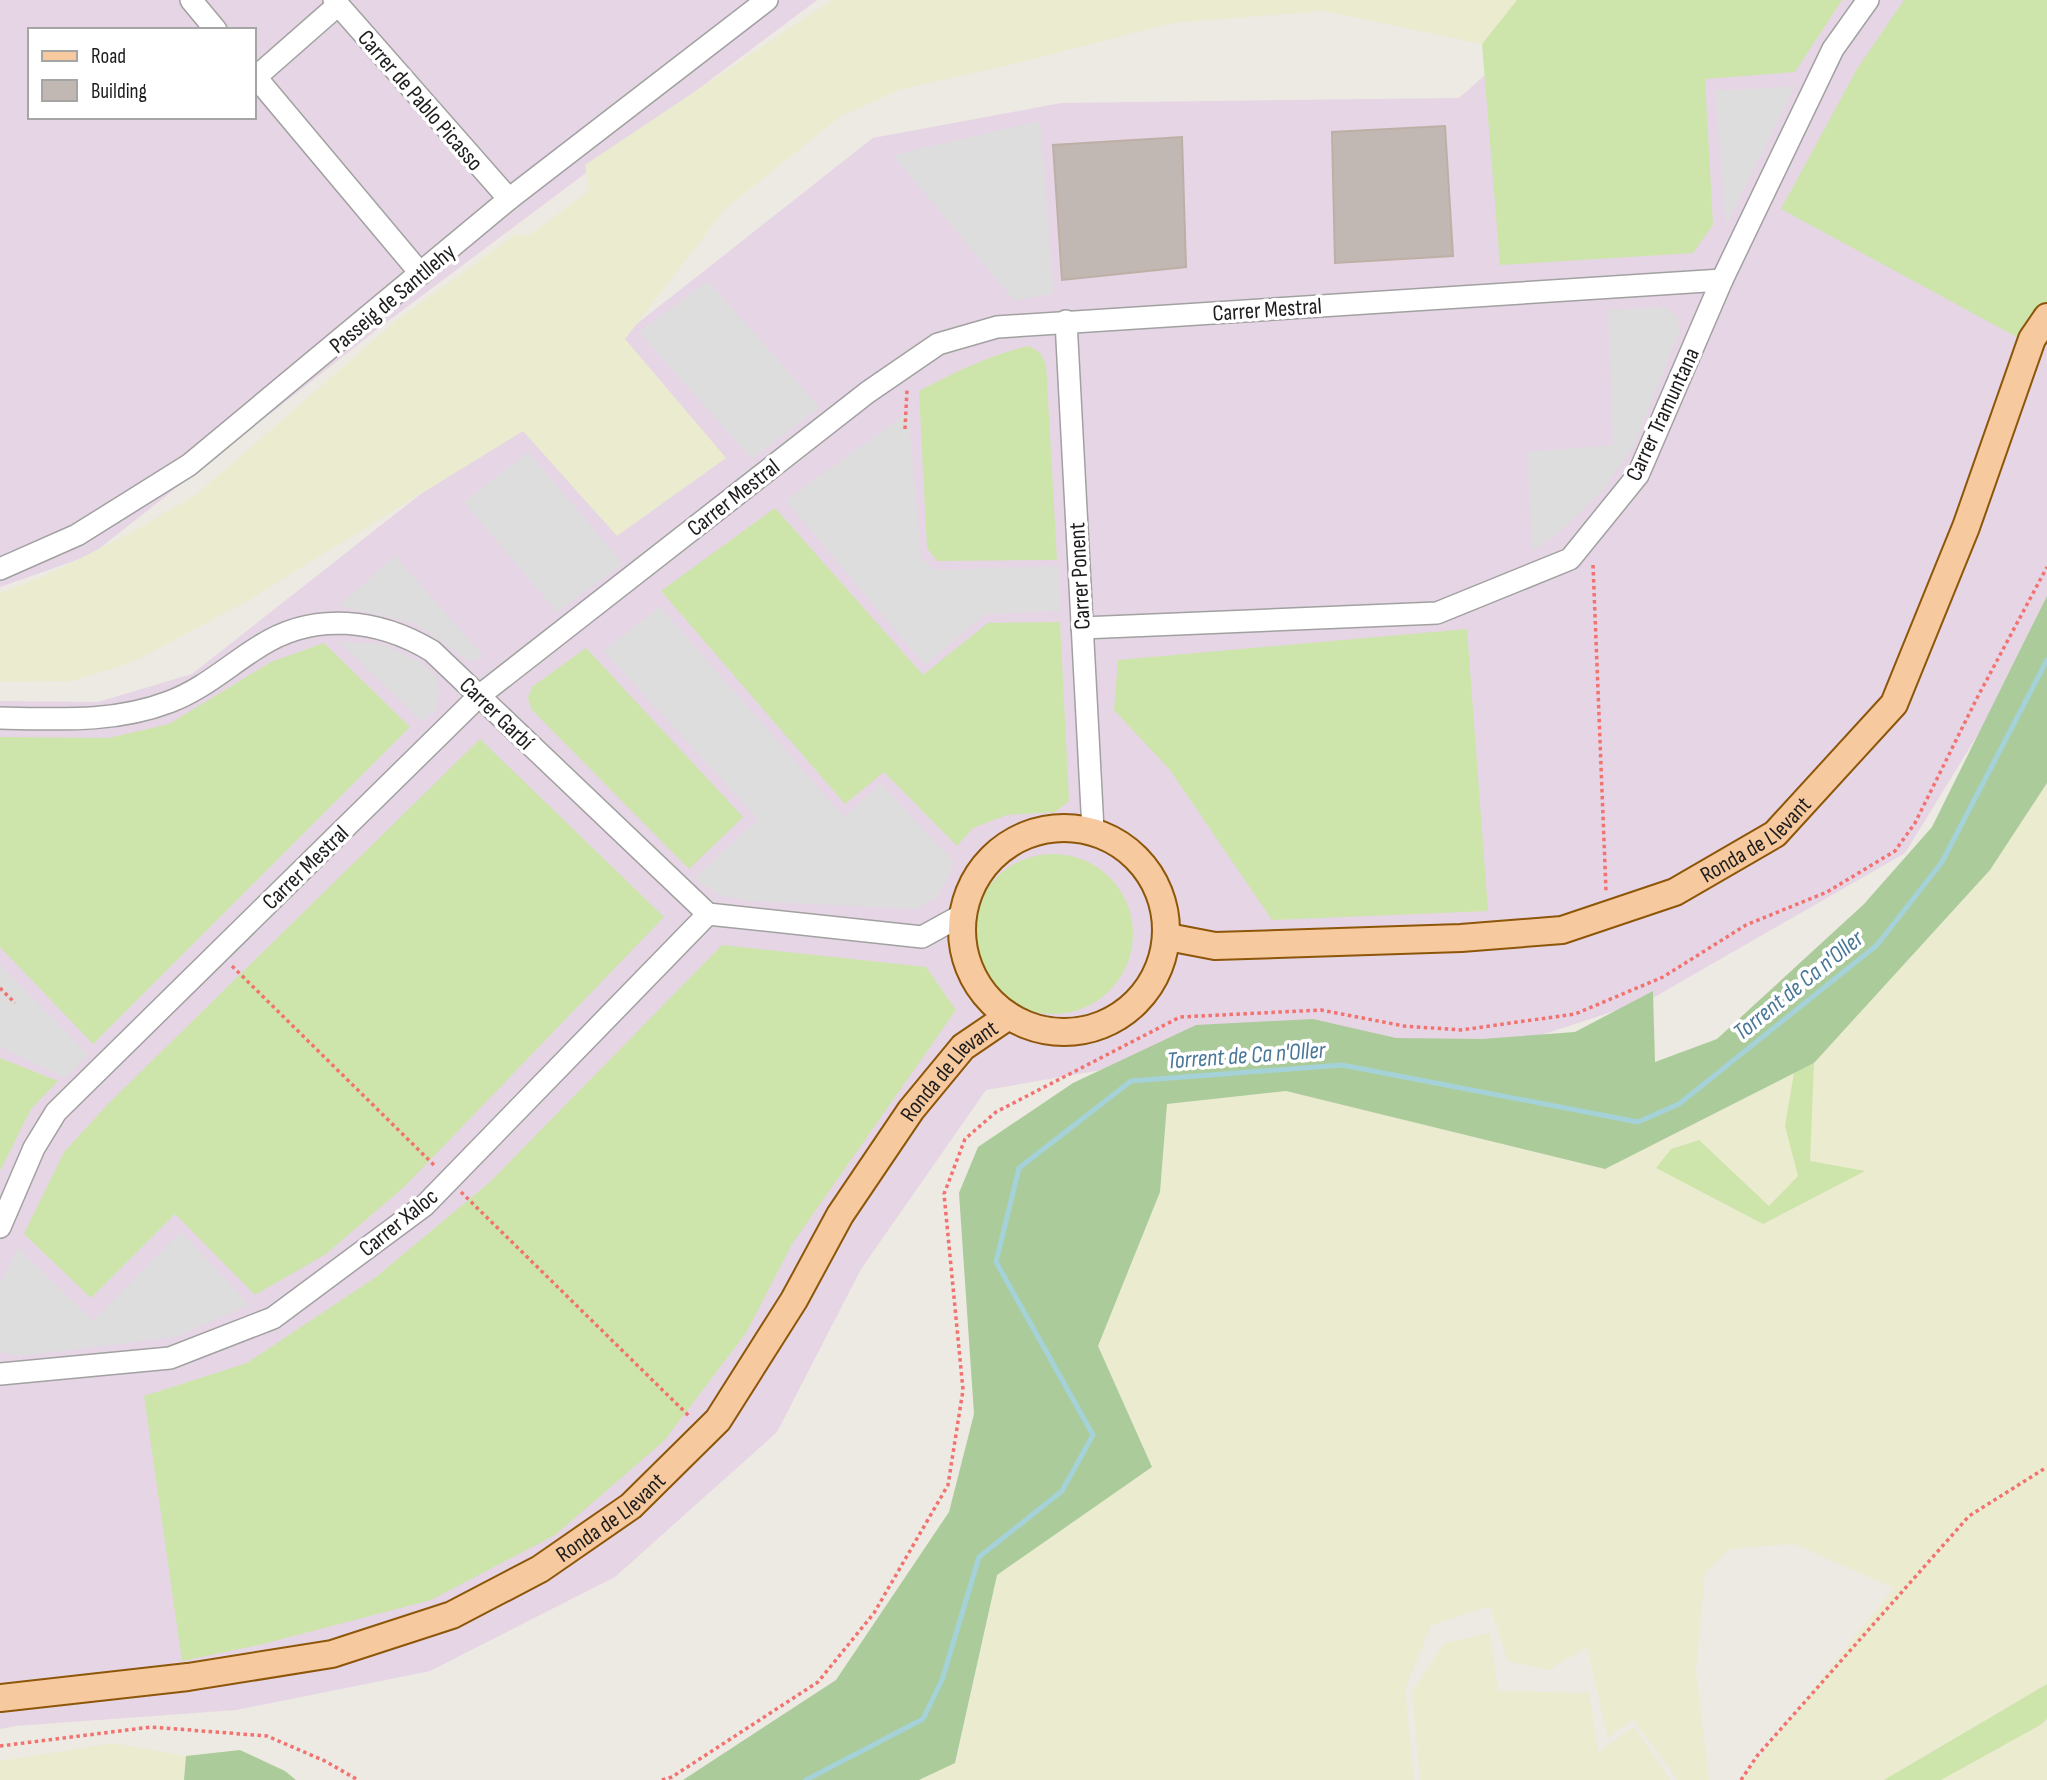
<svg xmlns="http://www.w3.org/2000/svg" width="2047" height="1780" viewBox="0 0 2047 1780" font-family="'Sofia Sans Condensed',sans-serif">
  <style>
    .industrial { fill: #e6d5e4; fill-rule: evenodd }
    .farmland { fill: #ebebcf }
    .grass { fill: #cde5ab }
    .forest { fill: #accb9a }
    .parking { fill: #ddd }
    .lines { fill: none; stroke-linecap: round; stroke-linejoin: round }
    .stream { stroke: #a5d2d9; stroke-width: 5 }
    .building { fill: #c2b8b3; stroke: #beafa6; stroke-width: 2 }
    .minor-casing { stroke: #a1a1a1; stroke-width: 24 }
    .major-casing { stroke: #8d5608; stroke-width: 30 }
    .path { stroke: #f27270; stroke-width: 3.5; stroke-dasharray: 3.5 3.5; stroke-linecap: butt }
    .minor { stroke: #fff; stroke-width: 21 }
    .major { stroke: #f6c99f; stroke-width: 26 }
    .labels { text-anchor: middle; stroke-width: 7; stroke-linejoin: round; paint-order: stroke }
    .street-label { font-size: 23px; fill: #1d1d1d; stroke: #fff }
    .water-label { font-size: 24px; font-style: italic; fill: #497798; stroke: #fff }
  </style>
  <rect width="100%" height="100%" fill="#ede9e3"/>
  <g class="industrial">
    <path d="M0,0h817l-433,324 -293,231 -91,32zM30,30h224v87h-224z"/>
    <polygon points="1528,0 2047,0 2047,622 1905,853 1651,999 1526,1040 1136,1064 986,1090 861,1269 777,1432 615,1577 430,1671 236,1710 15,1726 0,1729 0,701 98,702 192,674 873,138 1061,103 1459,98 1501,61"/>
  </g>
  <g class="farmland">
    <polygon points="832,0 1517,0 1482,44 1324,11 1172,23 1018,63 902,89 841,116 725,209 625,339 726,458 617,536 523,431 247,601 135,661 73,681 0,682 0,593 47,575 127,535 197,494 397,320 515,235 530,235 589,191 585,165"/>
    <polygon points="2047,783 2047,1684 1884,1780 1741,1780 1894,1588 1794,1544 1729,1549 1705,1573 1696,1670 1709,1780 1678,1780 1633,1719 1608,1738 1587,1647 1548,1670 1508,1661 1490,1606 1431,1625 1405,1689 1414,1780 919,1780 956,1762 997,1575 1152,1467 1098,1346 1160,1192 1166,1104 1286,1091 1605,1169 1814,1063 1990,870"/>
    <polygon points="1490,1633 1498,1691 1589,1693 1598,1752 1634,1727 1670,1780 1420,1780 1412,1692 1445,1643"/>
    <polygon points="2047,1722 2047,1780 1941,1780 2042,1724"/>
    <polygon points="113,1743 186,1756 184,1780 0,1780 0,1761"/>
  </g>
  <g class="grass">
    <polygon points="1517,0 1842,0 1795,72 1705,79 1713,225 1693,253 1500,265 1482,44"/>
    <polygon points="1904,0 2047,0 2047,303 2024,341 1781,209 1857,69"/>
    <path d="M1029,346l11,7 6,11 11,196 -120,1 -10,-13 -8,-157c36,-19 71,-36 110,-45z"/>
    <polygon points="775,508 923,675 988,623 1060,622 1069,801 1055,812 1007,815 973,828 957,846 884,772 845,804 661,591"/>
    <polygon points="1467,629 1488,911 1272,920 1170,770 1114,710 1118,660"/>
    <polygon points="324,643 410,727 93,1044 0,947 0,737 109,738 169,724 271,662"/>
    <polygon points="586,648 743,817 689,869 532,710 528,698 532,687"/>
    <polygon points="480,739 664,917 405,1186 326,1254 255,1295 175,1214 91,1298 24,1234 64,1152 109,1103"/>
    <circle cx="1053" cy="934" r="80"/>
    <polygon points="722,945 926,967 956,1010 792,1244 746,1333 664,1441 555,1535 431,1600 259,1645 182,1661 144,1396 247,1363 376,1277 490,1182"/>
    <polygon points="0,1058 58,1081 31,1109 0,1171"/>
    <polygon points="1814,1063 1810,1161 1865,1171 1763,1224 1656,1168 1671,1149 1699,1140 1769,1206 1798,1176 1785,1126 1794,1073"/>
    <polygon points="2047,1684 2047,1719 2042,1724 1941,1780 1884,1780"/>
  </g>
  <g class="forest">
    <polygon points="2047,596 2047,783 1990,870 1814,1063 1605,1169 1286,1091 1167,1104 1160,1192 1098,1346 1152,1467 997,1575 955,1763 919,1780 683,1780 836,1680 949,1512 974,1414 959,1193 978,1147 1073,1083 1196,1025 1313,1019 1396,1038 1482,1039 1575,1032 1653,991 1655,1062 1717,1039 1864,904 1932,827"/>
    <polygon points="240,1750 285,1771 296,1780 184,1780 186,1756"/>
  </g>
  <g class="parking">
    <polygon points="1795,86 1726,226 1715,91"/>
    <polygon points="1040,121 1054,294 1014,300 893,155"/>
    <polygon points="708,281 820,408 752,459 639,332"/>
    <polygon points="1666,307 1678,318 1679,333 1634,446 1600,494 1560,531 1532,551 1527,452 1613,445 1608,310"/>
    <polygon points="908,412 921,558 934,570 1059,566 1061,610 984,615 925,665 786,501"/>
    <polygon points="528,452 623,564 557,612 464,502"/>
    <polygon points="395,556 484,657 469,661 414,623 339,606"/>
    <polygon points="660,607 844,817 881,784 953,861 950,875 936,898 917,909 748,901 720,895 694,879 758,819 604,651"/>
    <polygon points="338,641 385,645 419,661 437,677 439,693 436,710 422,721"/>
    <polygon points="0,965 88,1055 66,1078 0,1047"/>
    <polygon points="181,1232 249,1305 175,1337 21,1356 0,1352 0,1283 18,1248 93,1321"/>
  </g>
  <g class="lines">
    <polyline class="stream" points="806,1780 923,1719 942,1680 979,1557 1062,1491 1093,1435 996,1262 1019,1168 1131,1081 1342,1065 1638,1122 1679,1104 1877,945 1942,862 2047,660"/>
  </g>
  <g class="building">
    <polygon points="1445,126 1453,256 1335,263 1332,132"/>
    <polygon points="1182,137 1186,267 1062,280 1053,145"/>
  </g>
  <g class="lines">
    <defs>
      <g id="minor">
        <polyline points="191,0 216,30"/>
        <polyline points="334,0 509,199"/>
        <polyline points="254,75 421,274"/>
        <polyline points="256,77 338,5"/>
        <polyline points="1066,321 1093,830"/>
        <polyline points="0,569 77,535 189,465 509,199 767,0"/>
        <polyline points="1082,628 1437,613 1570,559 1638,475 1722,280 1833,49 1868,0"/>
        <path d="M0,718c58,1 114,5 169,-16 35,-13 60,-37 91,-56 54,-35 119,-27 172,5l276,263 214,23 40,-22"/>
        <polyline points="0,1227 34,1148 56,1112 479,696 868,392 938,344 997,327 1722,280"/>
        <polyline points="0,1374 170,1358 273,1318 425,1205 708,914"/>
      </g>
      <g id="major">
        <circle cx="1064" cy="930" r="102"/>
        <path id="s1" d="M1168,937l47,9 246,-8 101,-8 113,-38 100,-58 119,-130 72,-177 66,-188 15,-22"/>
        <path id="s2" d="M0,1698l188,-21 144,-23 120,-39 88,-46 91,-63 87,-86 76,-120 46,-85 71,-105 52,-63 44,-30"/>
      </g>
    </defs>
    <use href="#minor" class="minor-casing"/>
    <use href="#major" class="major-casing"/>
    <g class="path">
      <polyline points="905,429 907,390"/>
      <polyline points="1593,565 1606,891"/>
      <polyline points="232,966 436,1167"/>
      <polyline points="0,988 15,1003"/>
      <polyline points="461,1192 690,1417"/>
      <polyline points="0,1746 151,1727 267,1736 325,1761 358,1780"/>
      <polyline points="662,1780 672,1777 818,1682 874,1613 948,1485 963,1390 944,1194 965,1139 996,1112 1180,1017 1321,1010 1404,1026 1461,1030 1575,1014 1663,977 1746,925 1827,892 1895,851 1915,823 1977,698 2047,567"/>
      <polyline points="1741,1780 1757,1756 1969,1516 2047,1467"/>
    </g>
    <use href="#minor" class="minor"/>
    <use href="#major" class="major"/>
  </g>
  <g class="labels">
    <g class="street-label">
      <text transform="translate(421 100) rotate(49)" y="8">Carrer de Pablo Picasso</text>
      <text transform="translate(392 298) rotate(-40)" y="8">Passeig de Santllehy</text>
      <text transform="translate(1267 309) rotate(-4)" y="8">Carrer Mestral</text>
      <text transform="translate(1662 414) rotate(-65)" y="8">Carrer Tramuntana</text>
      <text transform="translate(733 497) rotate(-38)" y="8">Carrer Mestral</text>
      <text transform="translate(1079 576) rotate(-93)" y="8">Carrer Ponent</text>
      <text transform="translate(497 713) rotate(44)" y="8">Carrer Garbí</text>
      <text dy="8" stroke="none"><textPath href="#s1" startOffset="611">Ronda de Llevant</textPath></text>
      <text transform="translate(305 867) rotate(-44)" y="8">Carrer Mestral</text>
      <text dy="8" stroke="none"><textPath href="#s2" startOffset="1214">Ronda de Llevant</textPath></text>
      <text transform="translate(398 1222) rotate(-39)" y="8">Carrer Xaloc</text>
      <text dy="8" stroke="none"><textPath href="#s2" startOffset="648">Ronda de Llevant</textPath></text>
    </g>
    <g class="water-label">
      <text transform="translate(1798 985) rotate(-39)" y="8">Torrent de Ca n'Oller</text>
      <text transform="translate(1246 1055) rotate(-4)" y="8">Torrent de Ca n'Oller</text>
    </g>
  </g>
  <rect x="28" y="28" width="228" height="91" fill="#ffffff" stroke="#a5a5a5" stroke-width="2"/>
  <rect x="42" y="51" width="35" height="10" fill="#f6c99f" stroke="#a5a5a5" stroke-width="2"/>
  <text x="91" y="63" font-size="21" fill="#1d1d1d">Road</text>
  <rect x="42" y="80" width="35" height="21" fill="#c2b8b3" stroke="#a5a5a5" stroke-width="2"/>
  <text x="91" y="98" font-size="21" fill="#1d1d1d">Building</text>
</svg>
